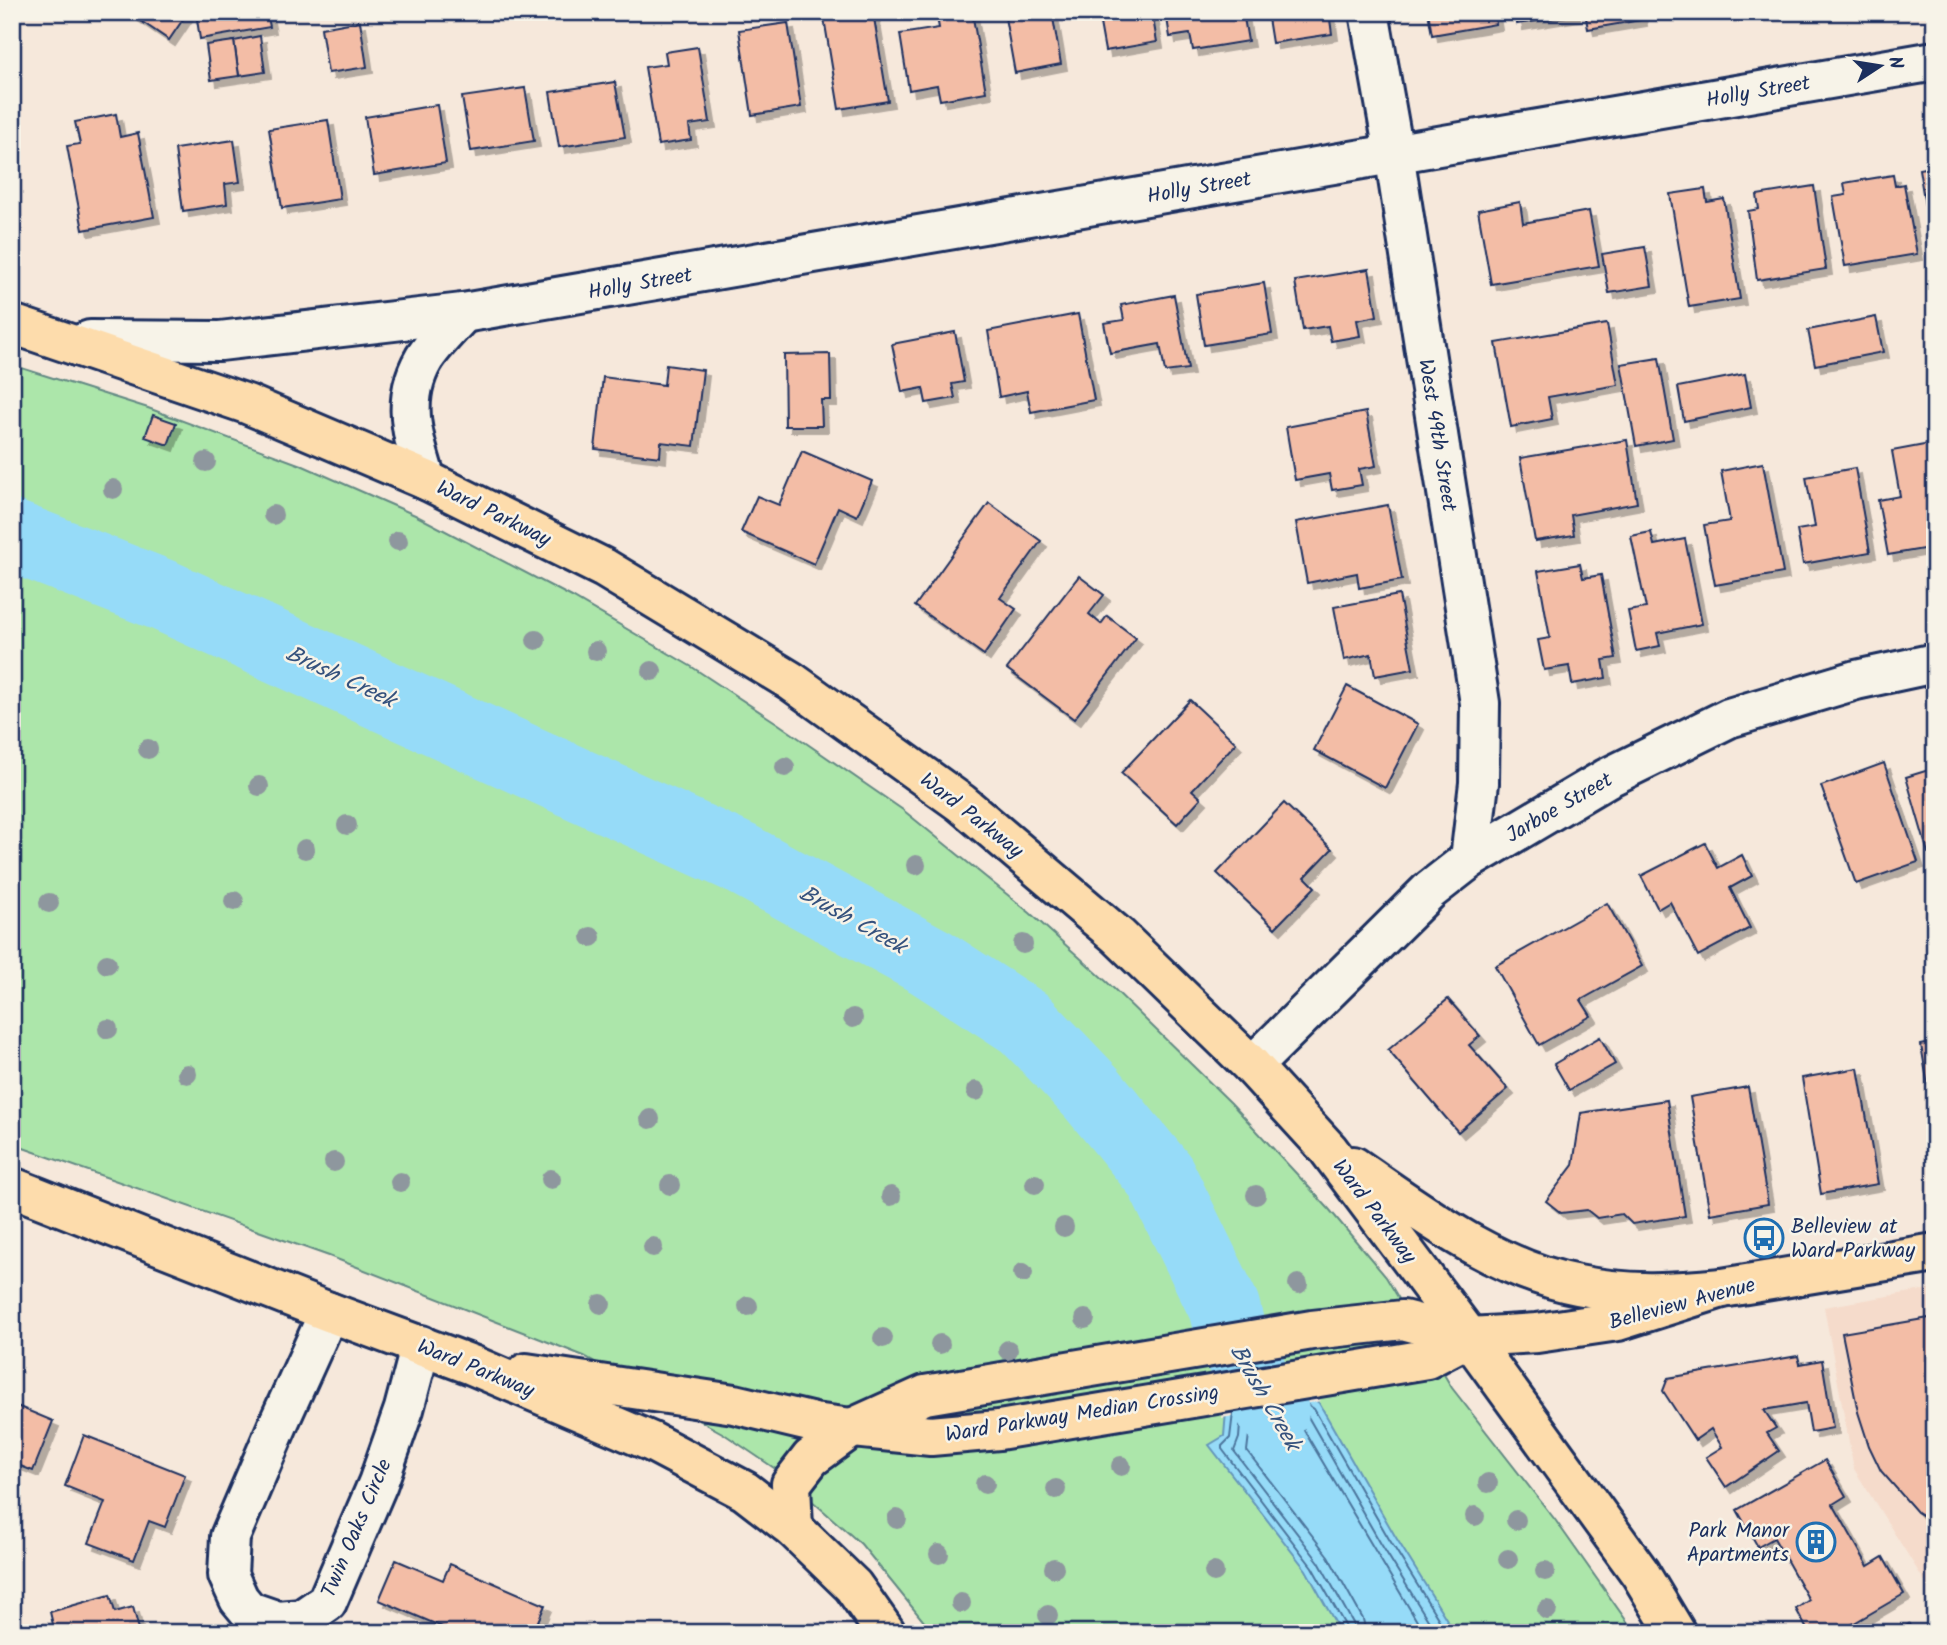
<svg xmlns="http://www.w3.org/2000/svg" width="1947" height="1645" viewBox="0 0 1947 1645" font-family="Kalam,sans-serif">
  <style>
    .built { fill: #f5dbcb }
    .green { fill: #ace6aa; stroke: #648a84; stroke-width: 2 }
    .water { fill: #96dbf8; stroke: #6596ba; stroke-width: 2 }
    .pier { fill: #f6e8db }
    .lines { fill: none; stroke-linecap: round; stroke-linejoin: round }
    .shore { stroke: #4c749c; stroke-width: 2 }
    .river { stroke: #96dbf8; stroke-width: 72 }
    .building { fill: #f3bda6; stroke: #1b2f5e; stroke-width: 2; filter: url(#shadow) }
    .minor-casing { stroke: #1b2f5e; stroke-width: 44 }
    .primary-casing { stroke: #1b2f5e; stroke-width: 44 }
    .trunk-casing { stroke: #1b2f5e; stroke-width: 44 }
    .minor { stroke: #f7f3e8; stroke-width: 38 }
    .primary { stroke: #fddcac; stroke-width: 38 }
    .trunk { stroke: #fddcac; stroke-width: 38 }
    .tree { fill: #8e979e }
    .labels { text-anchor: middle; stroke-width: 5; stroke-linejoin: round; paint-order: stroke }
    .street-label { font-size: 21px; fill: #1b2f5e; stroke: #f7f3e8 }
    .poi-label { font-size: 21px; fill: #1b2f5e; stroke: #f7f3e8; text-anchor: start }
    .water-label { font-size: 23px; font-style: italic; fill: #34517d; stroke: #f7f3e8 }
  </style>
  <defs>
    <filter id="shadow"><feDropShadow dx="6" dy="6" stdDeviation="0" flood-color="#0004"/></filter>
  </defs>
  <rect width="100%" height="100%" fill="#f6e8db"/>
  <filter id="ink" filterUnits="userSpaceOnUse"><feTurbulence type="fractalNoise" baseFrequency=".0143" numOctaves="2"/><feDisplacementMap in="SourceGraphic" scale="14" xChannelSelector="R" yChannelSelector="G"/><feConvolveMatrix kernelMatrix="1 2 1 2 8 2 1 2 1" color-interpolation-filters="sRGB"/></filter>
  <g filter="url(#ink)">
    <polygon class="built" points="1935,1288 1935,1598 1854,1469 1824,1307"/>
    <polygon class="green" points="12,365 148,408 301,465 415,515 572,597 692,667 777,723 903,810 1030,913 1108,983 1231,1103 1329,1209 1386,1277 1452,1388 1556,1521 1635,1633 933,1633 861,1544 777,1470 724,1434 584,1356 329,1256 12,1144"/>
    <polygon class="water" points="1232,1340 1319,1403 1395,1536 1455,1633 1341,1633 1306,1570 1209,1445 1224,1436"/>
    <polygon class="pier" points="1234,1337 1321,1401 1222,1418 1228,1339"/>
    <g class="lines">
      <g class="shore">
        <polyline points="1303,1401 1314,1409 1389,1539 1447,1633"/>
        <polyline points="1291,1403 1307,1415 1381,1544 1436,1633"/>
        <polyline points="1277,1405 1299,1422 1424,1633"/>
        <polyline points="1252,1409 1247,1451 1328,1556 1363,1619 1366,1633"/>
        <polyline points="1241,1411 1239,1438 1234,1451 1319,1562 1353,1623 1355,1633"/>
        <polyline points="1233,1413 1230,1438 1222,1446 1222,1449 1312,1567 1346,1627 1346,1633"/>
      </g>
      <polyline class="river" points="12,536 165,596 740,858 931,962 1025,1023 1092,1093 1160,1176 1224,1307 1232,1340 1273,1411"/>
    </g>
    <g class="building">
      <polygon points="134,12 188,12 169,40 132,15"/>
      <polygon points="201,12 267,12 270,27 200,39 196,13"/>
      <polygon points="823,12 873,12 888,101 839,109"/>
      <polygon points="965,12 972,12 986,92 940,100 937,85 909,90 900,34 939,28 937,17"/>
      <polygon points="1004,12 1052,12 1061,64 1015,73"/>
      <polygon points="1098,12 1152,12 1157,42 1105,51"/>
      <polygon points="1166,12 1243,12 1248,41 1193,50 1190,34 1170,37"/>
      <polygon points="1267,12 1329,12 1332,34 1272,43"/>
      <polygon points="1428,12 1494,12 1496,24 1432,35"/>
      <polygon points="1515,12 1574,12 1574,15 1517,24"/>
      <polygon points="1585,12 1640,12 1641,20 1588,29"/>
      <polygon points="360,21 367,67 328,73 321,28"/>
      <polygon points="788,23 801,107 752,115 739,30"/>
      <polygon points="260,36 265,72 239,76 234,41"/>
      <polygon points="234,41 239,76 211,80 206,45"/>
      <polygon points="698,47 710,122 689,125 691,140 658,145 645,67 667,64 665,52"/>
      <polygon points="615,82 625,137 559,147 550,92"/>
      <polygon points="525,88 534,141 471,151 462,97"/>
      <polygon points="437,105 446,163 374,175 365,117"/>
      <polygon points="116,114 120,137 138,133 154,217 83,230 67,146 80,144 75,122"/>
      <polygon points="328,120 340,199 282,208 269,129"/>
      <polygon points="234,140 240,182 225,184 227,204 183,211 175,149"/>
      <polygon points="1935,166 1935,253 1933,254 1919,169"/>
      <polygon points="1893,175 1895,186 1904,184 1917,254 1845,266 1833,197 1846,195 1844,183"/>
      <polygon points="1814,186 1826,269 1757,280 1748,211 1759,209 1757,195"/>
      <polygon points="1705,189 1707,202 1724,199 1740,299 1689,307 1670,194"/>
      <polygon points="1520,202 1523,223 1589,211 1599,266 1491,284 1478,210"/>
      <polygon points="1645,247 1652,286 1609,293 1602,254"/>
      <polygon points="1369,269 1377,316 1357,320 1360,336 1331,341 1328,326 1303,330 1295,281"/>
      <polygon points="1264,283 1272,334 1204,345 1196,294"/>
      <polygon points="1174,295 1188,369 1165,372 1160,344 1110,353 1104,323 1124,320 1121,305"/>
      <polygon points="1078,314 1094,400 1031,412 1027,391 999,397 988,331"/>
      <polygon points="1876,317 1883,352 1815,365 1808,330"/>
      <polygon points="1607,324 1618,385 1548,397 1552,419 1511,427 1496,343"/>
      <polygon points="955,332 964,382 952,384 955,398 926,403 923,388 902,392 892,344"/>
      <polygon points="830,354 831,400 821,400 822,426 785,426 784,355"/>
      <polygon points="1659,358 1673,439 1636,446 1621,364"/>
      <polygon points="666,365 703,370 694,446 661,442 660,457 595,449 603,377 664,385"/>
      <polygon points="1745,374 1751,407 1684,421 1678,387"/>
      <polygon points="1366,412 1376,466 1359,469 1362,485 1332,490 1329,474 1295,480 1286,427"/>
      <polygon points="153,415 176,423 168,445 145,437"/>
      <polygon points="1627,440 1637,503 1571,515 1574,535 1535,541 1520,458"/>
      <polygon points="1935,443 1935,547 1888,555 1878,500 1900,496 1892,451"/>
      <polygon points="802,451 872,481 857,516 838,507 814,564 741,532 757,496 779,505"/>
      <polygon points="1763,463 1783,573 1715,585 1704,525 1730,521 1721,471"/>
      <polygon points="1855,468 1870,552 1803,564 1797,530 1815,527 1806,477"/>
      <polygon points="989,503 1041,541 1000,598 1016,609 984,655 915,606"/>
      <polygon points="1388,505 1402,580 1359,588 1357,573 1307,583 1296,522"/>
      <polygon points="1651,532 1654,545 1685,539 1702,624 1657,633 1660,646 1636,651 1628,611 1646,608 1631,536"/>
      <polygon points="1580,564 1583,578 1601,575 1616,658 1603,660 1606,678 1572,684 1569,666 1544,670 1538,640 1550,638 1538,571"/>
      <polygon points="1079,576 1104,595 1089,614 1101,624 1107,616 1136,638 1074,719 1007,669"/>
      <polygon points="1399,595 1413,669 1375,676 1371,654 1344,660 1334,607"/>
      <polygon points="1347,686 1418,724 1385,788 1314,750"/>
      <polygon points="1190,700 1236,743 1192,790 1201,798 1177,824 1121,773"/>
      <polygon points="1884,763 1918,862 1856,884 1821,786"/>
      <polygon points="1935,768 1935,852 1928,853 1906,777"/>
      <polygon points="1284,803 1332,849 1305,877 1315,887 1275,928 1217,873"/>
      <polygon points="1705,843 1718,868 1742,855 1752,876 1730,888 1750,928 1698,956 1670,902 1658,909 1641,876"/>
      <polygon points="1607,903 1642,966 1581,1000 1591,1016 1539,1045 1495,966"/>
      <polygon points="1448,999 1480,1036 1469,1045 1508,1089 1458,1132 1388,1050"/>
      <polygon points="1600,1037 1615,1064 1569,1090 1554,1064"/>
      <polygon points="1935,1042 1935,1127 1921,1045"/>
      <polygon points="1858,1068 1878,1184 1821,1194 1802,1078"/>
      <polygon points="1748,1087 1768,1204 1710,1214 1690,1097"/>
      <polygon points="1667,1100 1685,1216 1632,1224 1622,1214 1597,1218 1587,1210 1561,1213 1546,1201 1573,1165 1581,1113"/>
      <polygon points="1935,1317 1935,1523 1917,1512 1881,1471 1869,1446 1858,1412 1842,1333"/>
      <polygon points="1798,1356 1800,1364 1822,1360 1833,1428 1811,1432 1806,1403 1764,1410 1776,1428 1767,1433 1779,1451 1726,1487 1706,1457 1722,1447 1711,1429 1695,1440 1663,1391 1668,1378"/>
      <polygon points="12,1404 53,1421 33,1471 13,1463 12,1465"/>
      <polygon points="84,1435 185,1475 165,1527 149,1521 134,1560 89,1543 105,1502 65,1486"/>
      <polygon points="1825,1460 1846,1496 1833,1504 1868,1566 1883,1557 1904,1594 1837,1633 1809,1633 1796,1609 1809,1600 1774,1538 1758,1547 1737,1510"/>
      <polygon points="396,1560 443,1580 450,1564 545,1605 533,1633 451,1633 452,1631 379,1600"/>
      <polygon points="110,1595 115,1612 133,1607 140,1633 55,1633 50,1612"/>
      <polygon points="1909,1624 1914,1633 1894,1633"/>
    </g>
    <g class="lines">
      <defs>
        <g id="minor">
          <polyline points="1369,12 1394,153 1480,703 1479,783 1470,859"/>
          <polyline points="77,346 90,340 220,341 463,313 1935,61"/>
          <path d="M426,480c-13,-42 -26,-80 -2,-121 10,-16 26,-31 39,-46"/>
          <polyline points="1252,1066 1429,891 1470,859 1607,778 1729,718 1856,680 1935,663"/>
          <polyline points="329,1312 280,1420 230,1537 228,1575 239,1599 249,1611 278,1621 302,1619 327,1602 378,1483 404,1409 421,1345"/>
        </g>
        <g id="primary">
          <polyline points="854,1428 931,1436 999,1430 1427,1359 1469,1337"/>
          <polyline points="793,1528 791,1484 811,1458 852,1428 925,1395 1312,1330 1403,1320 1469,1337 1537,1333 1618,1321 1722,1288 1935,1253"/>
        </g>
        <g id="trunk">
          <polyline points="12,324 247,404 426,480 604,568 791,681 961,803 1118,936 1252,1066 1328,1149 1469,1337 1640,1573 1676,1633"/>
          <path d="M1353,1166c69,47 141,103 225,119 48,10 95,8 144,3"/>
          <polyline points="12,1187 329,1312 472,1365 652,1442 745,1491 793,1528 853,1586 886,1633"/>
          <polyline points="526,1373 734,1404 814,1423 852,1428"/>
        </g>
      </defs>
      <use href="#minor" class="minor-casing"/>
      <use href="#primary" class="primary-casing"/>
      <use href="#trunk" class="trunk-casing"/>
      <use href="#minor" class="minor"/>
      <use href="#primary" class="primary"/>
      <use href="#trunk" class="trunk"/>
    </g>
    <g class="tree">
      <circle cx="206" cy="462" r="10"/>
      <circle cx="113" cy="489" r="10"/>
      <circle cx="273" cy="515" r="10"/>
      <circle cx="398" cy="541" r="10"/>
      <circle cx="536" cy="640" r="10"/>
      <circle cx="596" cy="651" r="10"/>
      <circle cx="652" cy="671" r="10"/>
      <circle cx="148" cy="749" r="10"/>
      <circle cx="785" cy="767" r="10"/>
      <circle cx="259" cy="786" r="10"/>
      <circle cx="347" cy="825" r="10"/>
      <circle cx="305" cy="849" r="10"/>
      <circle cx="916" cy="865" r="10"/>
      <circle cx="234" cy="901" r="10"/>
      <circle cx="49" cy="903" r="10"/>
      <circle cx="591" cy="937" r="10"/>
      <circle cx="1023" cy="944" r="10"/>
      <circle cx="107" cy="964" r="10"/>
      <circle cx="853" cy="1018" r="10"/>
      <circle cx="108" cy="1029" r="10"/>
      <circle cx="187" cy="1074" r="10"/>
      <circle cx="976" cy="1091" r="10"/>
      <circle cx="650" cy="1119" r="10"/>
      <circle cx="334" cy="1162" r="10"/>
      <circle cx="551" cy="1179" r="10"/>
      <circle cx="400" cy="1182" r="10"/>
      <circle cx="1035" cy="1184" r="10"/>
      <circle cx="670" cy="1185" r="10"/>
      <circle cx="1256" cy="1195" r="10"/>
      <circle cx="891" cy="1196" r="10"/>
      <circle cx="1064" cy="1227" r="10"/>
      <circle cx="653" cy="1247" r="10"/>
      <circle cx="1023" cy="1273" r="10"/>
      <circle cx="1298" cy="1284" r="10"/>
      <circle cx="601" cy="1304" r="10"/>
      <circle cx="748" cy="1306" r="10"/>
      <circle cx="1085" cy="1319" r="10"/>
      <circle cx="883" cy="1338" r="10"/>
      <circle cx="940" cy="1344" r="10"/>
      <circle cx="1008" cy="1350" r="10"/>
      <circle cx="1121" cy="1466" r="10"/>
      <circle cx="1488" cy="1483" r="10"/>
      <circle cx="985" cy="1484" r="10"/>
      <circle cx="1056" cy="1489" r="10"/>
      <circle cx="1475" cy="1516" r="10"/>
      <circle cx="897" cy="1519" r="10"/>
      <circle cx="1516" cy="1520" r="10"/>
      <circle cx="939" cy="1554" r="10"/>
      <circle cx="1508" cy="1559" r="10"/>
      <circle cx="1054" cy="1568" r="10"/>
      <circle cx="1545" cy="1571" r="10"/>
      <circle cx="1214" cy="1572" r="10"/>
      <circle cx="961" cy="1603" r="10"/>
      <circle cx="1547" cy="1610" r="10"/>
      <circle cx="1048" cy="1615" r="10"/>
    </g>
  </g>
  <defs>
    <symbol id="bus-ring" viewBox="-11 -11 22 22"><circle r="9.5" fill="#f7f3e8" stroke="#1f6fb2" stroke-width="1.5"/><path d="M-5-6H5V4H4V6H2V4H-2V6H-4V4H-5ZM-3.5-4V0h7V-4ZM-3.5 1.2v1.5H-2V1.2ZM2 1.2v1.5H3.5V1.2Z" fill="#1f6fb2"/></symbol>
    <symbol id="building-ring" viewBox="-11 -11 22 22"><circle r="9.5" fill="#f7f3e8" stroke="#1f6fb2" stroke-width="1.5"/><path d="M-4-6H4V6H1V3H-1V6H-4ZM-2.5-4.3h1.7v1.8h-1.7ZM.8-4.3h1.7v1.8H.8ZM-2.5-1h1.7V.8h-1.7ZM.8-1h1.7V.8H.8Z" fill="#1f6fb2"/></symbol>
  </defs>
  <g fill-rule="evenodd">
    <use href="#bus-ring" x="1742" y="1216" width="44" height="44"/>
    <use href="#building-ring" x="1794" y="1520" width="44" height="44"/>
  </g>
  <g class="labels">
    <g class="street-label">
      <text transform="translate(1758 91) rotate(-10)" y="7">Holly Street</text>
      <text transform="translate(1199 187) rotate(-10)" y="7">Holly Street</text>
      <text transform="translate(640 283) rotate(-10)" y="7">Holly Street</text>
      <text transform="translate(1438 435) rotate(81)" y="7">West 49th Street</text>
      <text transform="translate(494 513) rotate(26)" y="7">Ward Parkway</text>
      <text transform="translate(1559 807) rotate(-30)" y="7">Jarboe Street</text>
      <text transform="translate(972 815) rotate(38)" y="7">Ward Parkway</text>
      <text transform="translate(1375 1211) rotate(53)" y="7">Ward Parkway</text>
      <text transform="translate(1682 1303) rotate(-15)" y="7">Belleview Avenue</text>
      <text transform="translate(476 1368) rotate(22)" y="7">Ward Parkway</text>
      <text transform="translate(1082 1413) rotate(-9)" y="7">Ward Parkway Median Crossing</text>
      <text transform="translate(356 1528) rotate(-67)" y="7">Twin Oaks Circle</text>
    </g>
    <g class="poi-label">
      <text x="1791" y="1233">Belleview at<tspan x="1791" dy="24">Ward Parkway</tspan></text>
      <text x="1789" y="1537" text-anchor="end">Park Manor<tspan x="1789" dy="24">Apartments</tspan></text>
    </g>
    <g class="water-label">
      <text transform="translate(341 676) rotate(25)" y="8">Brush Creek</text>
      <text transform="translate(853 919) rotate(29)" y="8">Brush Creek</text>
      <text transform="translate(1266 1397) rotate(60)" y="8">Brush Creek</text>
    </g>
  </g>
  <rect width="1947" height="1645" fill="none" stroke="#f7f3e8" stroke-width="42"/>
  <rect x="21" y="21" width="1905" height="1603" fill="none" stroke="#1b2f5e" stroke-width="2.5" filter="url(#ink)"/>
  <g transform="translate(1880 66) rotate(78)" stroke="#f7f3e8" stroke-width="5" paint-order="stroke">
  <path d="M0-5L12 26L0 18L-12 26Z" fill="#1b2f5e"/>
  <text y="-10" font-size="19" font-weight="bold" text-anchor="middle" fill="#1b2f5e">N</text>
  </g>
</svg>
